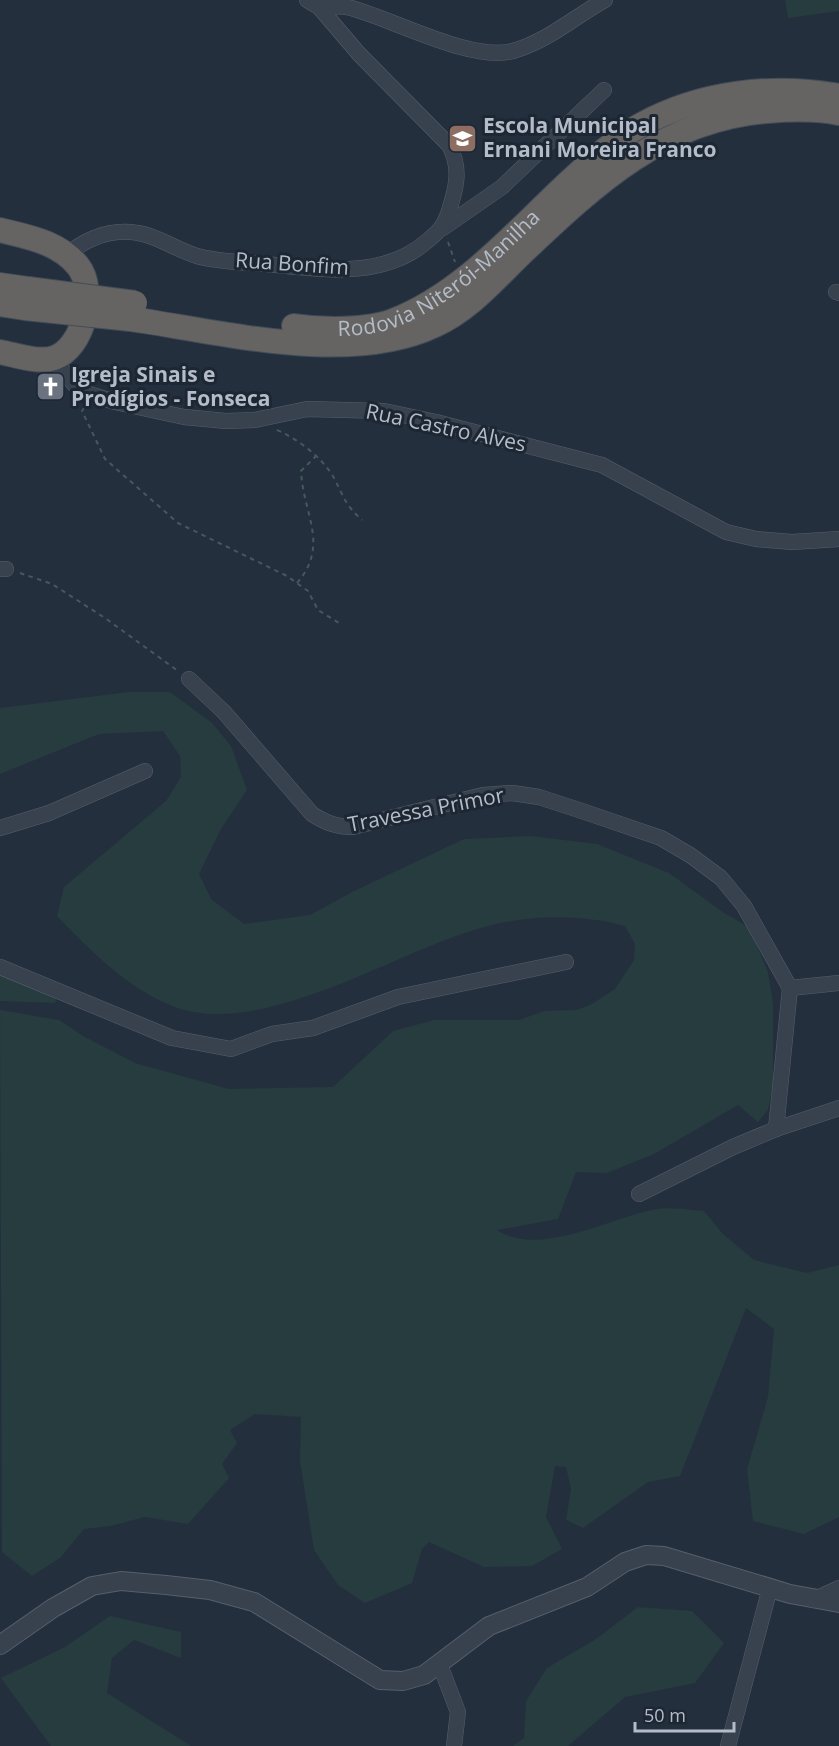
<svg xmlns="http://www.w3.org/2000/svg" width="839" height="1746" viewBox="0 0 839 1746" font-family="'Open Sans',sans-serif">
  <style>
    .green { fill: #263c3f }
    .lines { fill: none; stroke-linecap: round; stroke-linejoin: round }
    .minor-casing { stroke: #565f6c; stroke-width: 16 }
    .tertiary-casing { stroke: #565f6c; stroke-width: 20 }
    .trunk-casing { stroke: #434c59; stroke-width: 26 }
    .path { stroke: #44595c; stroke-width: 2; stroke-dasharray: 4.5 4.5; stroke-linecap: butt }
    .minor { stroke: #38414e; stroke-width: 15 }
    .tertiary { stroke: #38414e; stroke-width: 18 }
    .trunk { stroke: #656462; stroke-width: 24 }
    .trunk-bridge-casing { stroke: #434c59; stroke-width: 26; stroke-linecap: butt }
    .trunk-bridge { stroke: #656462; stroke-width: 24 }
    .labels { text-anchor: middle; stroke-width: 6; stroke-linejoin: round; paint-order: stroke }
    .poi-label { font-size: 21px; font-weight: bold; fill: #b4bcc9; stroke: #1d2633; text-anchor: start }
    .street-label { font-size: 21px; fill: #b4bcc9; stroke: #1d2633 }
  </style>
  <rect width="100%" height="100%" fill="#242f3e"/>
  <g class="green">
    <polygon points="785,0 839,0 839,11 788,18"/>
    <path d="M129,692h41l42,31 19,23 16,44 -26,39 -22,45 12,25 33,25 66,-9 42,-23 112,-53 67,-3 66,8 72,29 55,40 25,14 19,45 5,32v80l-5,26 -10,12 -20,-17 -84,49 -47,19 -31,-1 -18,47 -61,11c43,28 114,-13 160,-21 15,-2 32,1 47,2l19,23 31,26 53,13 32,-8v252l-35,17 -51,-13 -6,-52 21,-72 6,-68 -28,-21 -66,168 -32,6 -65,46 -17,-8 5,-31 -5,-22 -11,-1 -9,51 16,32 -30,17 -48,1 -55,-25 -7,7 -10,34 -47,20 -27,-18 -24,-35 -14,-89 1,-44 -46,-3 -25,16 7,13 -15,21 7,14 -41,46 -43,-7 -34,9 -27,3 -24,29 -28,18 -30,-24 -2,-542 59,10 24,16 52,27 94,26 104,-2 60,-56 41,-11h85l25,-9 33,-1 15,-6 23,-15 19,-29 1,-16 -10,-18c-48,-13 -101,-11 -148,3 -83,24 -216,110 -302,78 -46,-17 -85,-57 -118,-91l7,-29 102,-86 15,-24 -1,-21 -17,-25 -64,3 -99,40v-66z"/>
    <polygon points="0,971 58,995 55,1003 0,1001"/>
    <polygon points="638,1607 692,1611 724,1643 695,1683 625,1697 568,1746 513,1746 524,1738 526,1701 547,1668 596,1639"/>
    <polygon points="110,1616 181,1632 181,1658 134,1640 112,1658 107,1693 191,1746 51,1746 1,1678 65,1647"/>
  </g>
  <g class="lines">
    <defs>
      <g id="minor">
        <path d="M319,7c10,0 23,-2 32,1 44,12 120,54 162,43 35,-10 61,-34 92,-51"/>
        <polyline points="443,228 502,187 604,90"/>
        <path d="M66,255c20,-16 45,-27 72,-22 20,3 39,17 59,23 21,6 46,6 68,8 54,5 116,16 161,-22 11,-9 17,-14 22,-28 8,-25 14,-45 1,-69l-90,-91 -40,-47 -12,-7"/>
        <polyline points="836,292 839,293"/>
        <polyline points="53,359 74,384 89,394 115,402 184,417 226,421 255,420 307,409 384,411 436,422 602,465 726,532 756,539 792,542 839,539"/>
        <polyline points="0,569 6,569"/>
        <path d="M189,679l35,33 88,102c14,9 25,13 41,13l130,-32 29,-2 27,4 43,14 79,27 29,17 31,23 23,28 46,82 -14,141 -43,18 -94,47"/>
        <polyline points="0,828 49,813 145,771"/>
        <polyline points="0,967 172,1038 231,1049 272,1034 313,1028 398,997 566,962"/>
        <polyline points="790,988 839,983"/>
        <polyline points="776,1129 839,1108"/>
        <polyline points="813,1600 839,1588"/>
        <polyline points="440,1665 458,1712 454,1746"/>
        <polyline points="728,1746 770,1588"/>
      </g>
      <polyline id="tertiary" points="0,1645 53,1608 92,1586 121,1581 166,1585 210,1590 254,1602 380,1680 403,1681 424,1675 489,1626 587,1587 625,1562 646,1555 664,1556 790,1594 839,1603"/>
      <g id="trunk">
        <path d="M0,230c28,7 59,12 78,36 19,24 6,82 -24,92 -16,5 -38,-3 -54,-6"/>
        <polyline points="0,285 28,289"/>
        <polyline points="0,304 25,308"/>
        <path d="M131,319c91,13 219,47 304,6 34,-15 61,-47 87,-72 72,-68 141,-134 245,-142 24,-2 48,-3 72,2"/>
        <path id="s1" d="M294,326c27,4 73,5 99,-5 70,-27 123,-90 177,-140 22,-20 44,-41 71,-56 60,-33 131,-41 198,-29"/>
      </g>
    </defs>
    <use href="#minor" class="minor-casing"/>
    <use href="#tertiary" class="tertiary-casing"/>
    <use href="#trunk" class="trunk-casing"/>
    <g class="path">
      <polyline points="448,242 455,262"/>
      <polyline points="84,408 82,411 105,459 178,523 287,576 308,591 318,610 339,623"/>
      <path d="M277,430c21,9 46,28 57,48 10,19 11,27 28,42"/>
      <polyline points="20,573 52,584 105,618 178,671"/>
      <path d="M297,583c33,-38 6,-69 4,-112l15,-15"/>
    </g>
    <use href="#minor" class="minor"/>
    <use href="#tertiary" class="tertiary"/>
    <use href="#trunk" class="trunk"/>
    <defs>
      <g id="trunk-bridge">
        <polyline points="28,289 135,303"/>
        <polyline points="25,308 131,319"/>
      </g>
    </defs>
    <use href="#trunk-bridge" class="trunk-bridge-casing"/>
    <use href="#trunk-bridge" class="trunk-bridge"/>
  </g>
  <defs>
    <symbol id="school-square" viewBox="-11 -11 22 22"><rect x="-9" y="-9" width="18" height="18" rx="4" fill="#8d6e63" stroke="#1d2633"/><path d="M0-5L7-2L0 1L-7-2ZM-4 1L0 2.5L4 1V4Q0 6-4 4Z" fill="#fff"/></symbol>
    <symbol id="church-square" viewBox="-11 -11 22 22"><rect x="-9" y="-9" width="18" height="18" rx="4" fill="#6b7280" stroke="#1d2633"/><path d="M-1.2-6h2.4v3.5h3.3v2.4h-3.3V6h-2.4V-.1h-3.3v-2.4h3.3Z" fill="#fff"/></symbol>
  </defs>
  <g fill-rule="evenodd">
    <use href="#school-square" x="446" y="122" width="33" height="33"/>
    <use href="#church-square" x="34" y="370" width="33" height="33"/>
  </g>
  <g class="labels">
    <g class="poi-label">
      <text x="483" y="133">Escola Municipal<tspan x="483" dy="24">Ernani Moreira Franco</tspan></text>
      <text x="71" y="382">Igreja Sinais e<tspan x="71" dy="24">Prodígios - Fonseca</tspan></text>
    </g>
    <g class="street-label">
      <text transform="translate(292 264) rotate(4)" y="7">Rua Bonfim</text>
      <text dy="7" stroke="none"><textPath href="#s1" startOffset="162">Rodovia Niterói-Manilha</textPath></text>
      <text transform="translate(446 428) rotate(12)" y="7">Rua Castro Alves</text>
      <text transform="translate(426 810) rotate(-11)" y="7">Travessa Primor</text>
    </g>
  </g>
  <path d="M635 1722v9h99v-9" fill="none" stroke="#b4bcc9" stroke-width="3"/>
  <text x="644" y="1722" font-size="18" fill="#b4bcc9" stroke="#1d2633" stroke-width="4.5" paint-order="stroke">50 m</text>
</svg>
